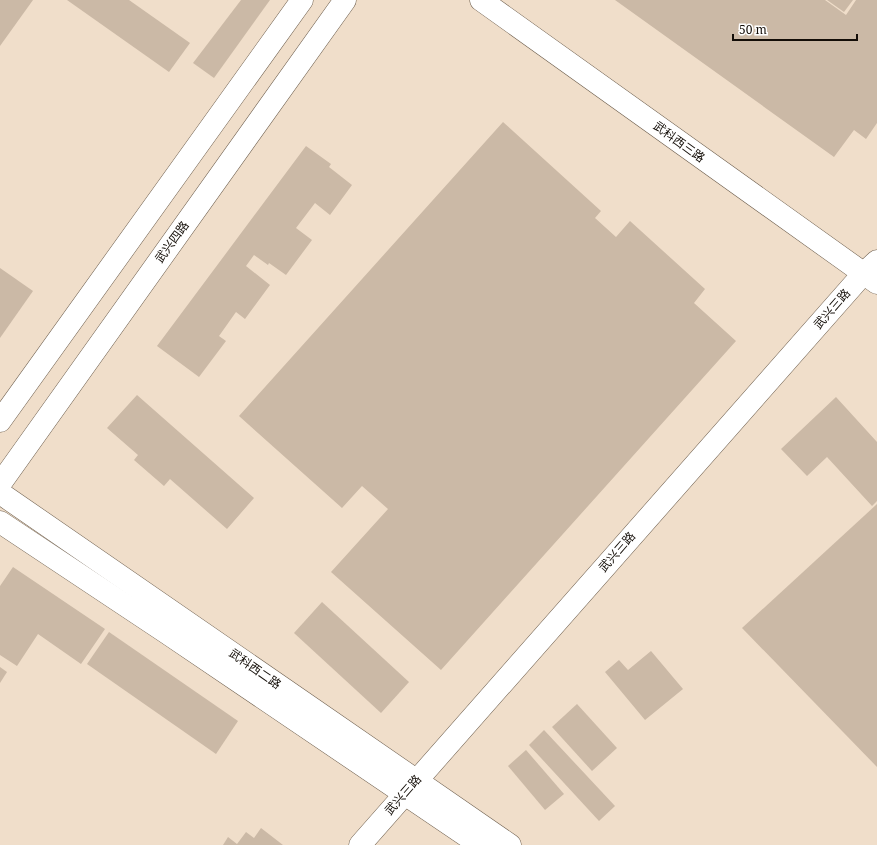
<svg xmlns="http://www.w3.org/2000/svg" width="877" height="845" viewBox="0 0 877 845" font-family="'Noto Serif','Noto Sans SC',serif">
  <style>
    .building { fill: #cbb9a6 }
    .lines { fill: none; stroke-linecap: round; stroke-linejoin: round }
    .minor-casing { stroke: #6e5f4e; stroke-width: 23 }
    .major-casing { stroke: #6e5f4e; stroke-width: 23 }
    .minor { stroke: #fff; stroke-width: 22 }
    .major { stroke: #fff; stroke-width: 22 }
    .labels { text-anchor: middle; stroke-width: 4; stroke-linejoin: round; paint-order: stroke }
    .street-label { font-size: 12px; fill: #130d07; stroke: #fff }
  </style>
  <rect width="100%" height="100%" fill="#f0deca"/>
  <g class="building">
    <polygon points="0,0 33,0 0,46"/>
    <polygon points="67,0 129,0 190,43 169,72"/>
    <polygon points="241,0 270,0 214,78 193,63"/>
    <polygon points="615,0 825,0 846,15 856,0 877,0 877,123 866,139 854,130 834,157"/>
    <polygon points="827,0 853,0 844,12"/>
    <polygon points="503,122 601,211 595,218 616,237 630,221 705,289 694,303 736,341 441,670 331,572 388,509 362,486 342,508 239,416"/>
    <polygon points="306,146 331,164 329,167 352,185 330,215 315,203 296,228 312,240 286,275 269,263 268,265 254,255 246,266 270,285 245,319 236,312 219,336 226,341 199,377 157,346"/>
    <polygon points="0,268 33,291 0,338"/>
    <polygon points="137,395 254,498 227,529 170,479 164,486 134,460 138,455 107,428"/>
    <polygon points="836,397 877,442 877,501 872,506 827,457 807,476 781,449"/>
    <polygon points="877,504 877,767 742,628"/>
    <polygon points="13,567 105,629 81,664 38,634 17,666 0,655 0,586"/>
    <polygon points="322,602 409,682 381,713 294,633"/>
    <polygon points="109,632 238,721 216,754 87,664"/>
    <polygon points="651,651 683,689 645,720 605,672 619,660 628,670"/>
    <polygon points="0,667 7,672 0,683"/>
    <polygon points="577,704 617,748 592,771 552,727"/>
    <polygon points="544,730 615,806 599,821 529,745"/>
    <polygon points="526,750 564,794 545,810 508,766"/>
    <polygon points="261,828 283,845 223,845 228,837 237,844 246,832 254,838"/>
  </g>
  <g class="lines">
    <defs>
      <g id="minor">
        <polyline points="481,0 877,283"/>
        <polyline points="0,493 510,845"/>
        <polyline points="0,522 167,633 480,845"/>
        <polyline points="360,845 863,274 877,261"/>
      </g>
      <g id="major">
        <polyline points="0,421 302,0"/>
        <polyline points="0,484 345,0"/>
      </g>
    </defs>
    <use href="#minor" class="minor-casing"/>
    <use href="#major" class="major-casing"/>
    <use href="#minor" class="minor"/>
    <use href="#major" class="major"/>
  </g>
  <g class="labels">
    <g class="street-label">
      <text transform="translate(679 142) rotate(36)" y="4">武科西三路</text>
      <text transform="translate(172 242) rotate(-54)" y="4">武兴四路</text>
      <text transform="translate(832 309) rotate(-49)" y="4">武兴三路</text>
      <text transform="translate(617 552) rotate(-49)" y="4">武兴三路</text>
      <text transform="translate(255 669) rotate(35)" y="4">武科西二路</text>
      <text transform="translate(403 795) rotate(-49)" y="4">武兴三路</text>
    </g>
  </g>
  <path d="M733 34v6h124v-6" fill="none" stroke="#130d07" stroke-width="2"/>
  <text x="739" y="34" font-size="12" fill="#130d07" stroke="#ffffff" stroke-width="3" paint-order="stroke">50 m</text>
</svg>
